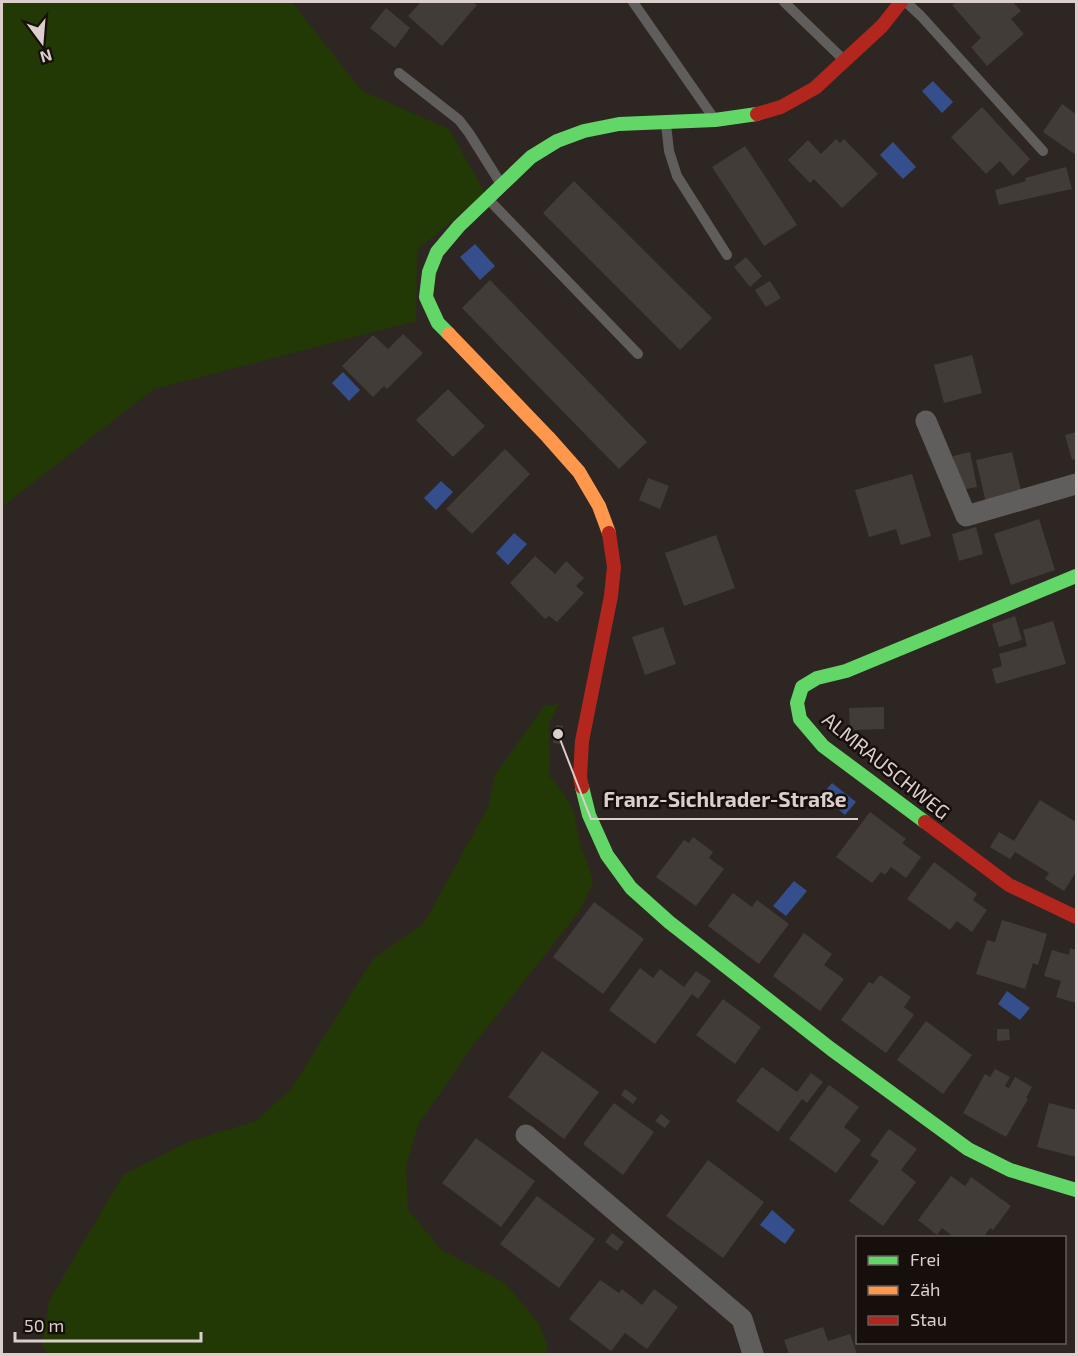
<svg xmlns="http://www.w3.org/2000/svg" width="1078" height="1356" viewBox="0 0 1078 1356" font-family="'Exo 2',sans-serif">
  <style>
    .green { fill: #233905 }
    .water { fill: #344f8c }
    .building { fill: #413c37 }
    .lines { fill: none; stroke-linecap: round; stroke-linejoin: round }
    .lane { stroke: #605e5c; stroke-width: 10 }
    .street { stroke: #605e5c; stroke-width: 21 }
    .fast { stroke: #63d668; stroke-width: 14 }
    .slow { stroke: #ff974d; stroke-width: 14 }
    .jam { stroke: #b3261e; stroke-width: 14 }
    .labels { text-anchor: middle; stroke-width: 5; stroke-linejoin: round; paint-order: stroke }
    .street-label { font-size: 20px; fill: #dacfcb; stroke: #160f0c }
    .leader { fill: none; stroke: #dacfcb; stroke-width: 2 }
    .callout-dot { fill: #dacfcb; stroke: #160f0c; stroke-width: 2 }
    .callout-label { font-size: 21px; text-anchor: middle; font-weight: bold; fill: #dacfcb; stroke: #160f0c; stroke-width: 5; stroke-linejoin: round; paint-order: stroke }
  </style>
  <rect width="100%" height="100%" fill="#2e2622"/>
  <g class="green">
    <polygon points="2,2 292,2 362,91 449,129 485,193 417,250 416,321 154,389 2,507"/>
    <polygon points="559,704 549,724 550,777 563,792 574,812 580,843 590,871 593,883 579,912 474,1044 418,1125 406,1166 408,1210 442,1250 505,1283 538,1322 548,1347 546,1354 49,1354 42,1346 49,1301 123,1175 188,1142 256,1121 291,1089 373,959 424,923 488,807 495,775 544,706"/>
  </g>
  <g class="water">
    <polygon points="933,81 953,102 942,113 922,91"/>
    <polygon points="893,142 916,167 903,179 880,155"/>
    <polygon points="475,244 495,266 480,280 460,257"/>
    <polygon points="343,372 360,390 349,401 332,383"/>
    <polygon points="441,481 453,492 436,510 424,498"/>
    <polygon points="514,533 527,544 508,565 496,553"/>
    <polygon points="832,783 856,802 845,815 822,795"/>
    <polygon points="794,881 807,891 786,916 773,906"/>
    <polygon points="1007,991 1030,1008 1020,1020 998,1004"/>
    <polygon points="772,1210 795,1230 785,1244 760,1225"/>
  </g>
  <g class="building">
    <polygon points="421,2 472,2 477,5 442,46 408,16"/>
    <polygon points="957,2 1013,2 1021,11 1011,19 1024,34 987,66 971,47 981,38 952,5"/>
    <polygon points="386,8 410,28 395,48 370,28"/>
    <polygon points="1062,104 1076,114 1076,155 1043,132"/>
    <polygon points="982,107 1030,159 1013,176 1000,161 986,174 951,137"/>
    <polygon points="836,139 840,143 844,139 878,174 842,208 814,179 810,183 788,160 808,140 821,154"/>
    <polygon points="745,146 797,225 764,246 712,167"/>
    <polygon points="1066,167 1072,189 999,205 995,190 1026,181 1025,178"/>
    <polygon points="574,181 712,318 680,350 543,213"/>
    <polygon points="746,257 762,276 750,287 734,267"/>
    <polygon points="490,280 647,442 619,469 462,308"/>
    <polygon points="770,281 781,298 766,307 755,290"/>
    <polygon points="403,334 423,353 387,389 384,386 373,397 342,366 373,335 388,349"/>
    <polygon points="972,355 982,393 944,403 934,365"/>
    <polygon points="448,389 485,426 453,457 416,420"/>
    <polygon points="1076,432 1076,459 1072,460 1065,435"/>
    <polygon points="505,449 530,474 472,534 446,509"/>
    <polygon points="970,452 977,487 960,490 953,456"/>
    <polygon points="1012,452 1022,495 986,503 976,460"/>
    <polygon points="912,474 931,536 901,545 896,529 869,537 855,490"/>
    <polygon points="648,478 669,486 660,509 639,500"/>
    <polygon points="1039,519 1055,570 1011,585 994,534"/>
    <polygon points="976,527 983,554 959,561 952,534"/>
    <polygon points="716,535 735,588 684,606 665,553"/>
    <polygon points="535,556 555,574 566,561 584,578 576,586 584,593 557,622 549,616 545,619 510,583"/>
    <polygon points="1015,616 1022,640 999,647 992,624"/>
    <polygon points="1053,621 1066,664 996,684 992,669 1002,666 999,654 1027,646 1023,630"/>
    <polygon points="663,627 676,664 645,675 632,637"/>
    <polygon points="884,707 884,729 850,730 849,708"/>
    <polygon points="556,725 563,726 560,744 553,743"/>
    <polygon points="1040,800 1076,822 1076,872 1064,891 1045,879 1049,873 1015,852 1010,859 990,847 999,832 1014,841"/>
    <polygon points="870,812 906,839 902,843 921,857 906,878 891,867 885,875 881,872 872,883 836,857"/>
    <polygon points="693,837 713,852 709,858 724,869 696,906 656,877 684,840 689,843"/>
    <polygon points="934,862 977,894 973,900 987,910 972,932 957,921 950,930 907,899"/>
    <polygon points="733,893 752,907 757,900 789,924 759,964 708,926"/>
    <polygon points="594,902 644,939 603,994 553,957"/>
    <polygon points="1002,920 1047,934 1038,965 1033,963 1025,989 976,974 987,940 995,942"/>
    <polygon points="804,933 832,954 824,965 844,979 820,1011 773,976"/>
    <polygon points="1070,948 1076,950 1076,1003 1056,997 1061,981 1044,976 1052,950 1069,955"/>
    <polygon points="640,968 653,978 660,969 684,987 696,971 711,981 698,999 692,994 655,1044 609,1010"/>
    <polygon points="880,975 911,997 904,1007 914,1015 886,1053 841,1020 869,982 873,984"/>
    <polygon points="723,999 761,1027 735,1064 696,1035"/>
    <polygon points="926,1021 972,1055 943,1094 897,1060"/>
    <polygon points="997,1029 1009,1029 1010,1040 997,1041"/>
    <polygon points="542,1051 599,1092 564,1139 508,1097"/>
    <polygon points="762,1067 797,1092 811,1073 823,1082 807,1103 802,1099 778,1132 736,1101"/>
    <polygon points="995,1069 1010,1077 1005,1086 1009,1088 1015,1077 1032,1087 1026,1098 1028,1099 1006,1137 963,1113 985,1074 990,1077"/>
    <polygon points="829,1085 859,1107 844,1127 861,1140 836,1173 789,1139"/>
    <polygon points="625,1089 637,1098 633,1104 621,1095"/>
    <polygon points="614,1103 654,1132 623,1175 583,1144"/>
    <polygon points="1049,1103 1076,1110 1076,1157 1037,1147"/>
    <polygon points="661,1114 670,1121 665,1128 655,1121"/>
    <polygon points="889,1129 917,1149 901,1170 916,1182 883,1226 849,1201 879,1161 870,1155"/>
    <polygon points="476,1138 535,1181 501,1227 442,1183"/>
    <polygon points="708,1160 764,1202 723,1258 666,1216"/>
    <polygon points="951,1176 965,1186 971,1177 1011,1206 993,1230 990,1228 983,1238 955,1238 942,1228 937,1235 918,1220"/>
    <polygon points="537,1196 595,1239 559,1288 500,1244"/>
    <polygon points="612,1233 624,1242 617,1251 605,1242"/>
    <polygon points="600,1280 619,1293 622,1289 642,1305 654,1289 678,1307 647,1349 625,1333 611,1351 569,1319"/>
    <polygon points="823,1327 828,1341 850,1334 857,1354 789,1354 784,1340"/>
  </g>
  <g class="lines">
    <g class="lane">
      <polyline points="633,2 713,117"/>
      <polyline points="784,2 844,60"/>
      <polyline points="906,2 921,16 1043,151"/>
      <polyline points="399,73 459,120 469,133 501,184"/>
      <polyline points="666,124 669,151 677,176 727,255"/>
      <polyline points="489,200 638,354"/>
    </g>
    <g class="street">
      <polyline points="926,421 966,516 1076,484"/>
      <polyline points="526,1135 742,1319 753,1354"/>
    </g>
    <g class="fast">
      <polyline points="449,334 438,323 426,297 429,272 437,252 459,226 531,157 557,141 584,131 619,124 715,120 757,114"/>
      <polyline points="582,787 589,815 607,855 631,888 669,922 831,1049 968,1149 1010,1170 1076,1190"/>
      <polyline points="925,822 823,746 800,719 797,703 802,687 817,678 846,671 1076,576"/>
    </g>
    <polyline class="slow" points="449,334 548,437 579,472 599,506 609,533"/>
    <g class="jam">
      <polyline points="757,114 781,107 815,88 882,26 901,2"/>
      <polyline points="582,787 580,777 582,741 611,596 614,567 609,533"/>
      <polyline points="925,822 1009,885 1076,917"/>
    </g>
  </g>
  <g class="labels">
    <g class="street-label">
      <text transform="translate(886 766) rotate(39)" y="7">ALMRAUSCHWEG</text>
    </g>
  </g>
  <path class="leader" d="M558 734L591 819H858"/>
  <circle class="callout-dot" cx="558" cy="734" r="6"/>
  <g class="callout-label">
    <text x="725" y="807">Franz-Sichlrader-Straße</text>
  </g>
  <rect width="1078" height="1356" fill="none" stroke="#dacfcb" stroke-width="6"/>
  <rect x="856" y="1236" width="210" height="108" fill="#160f0c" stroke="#645c58" stroke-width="1.5"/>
  <rect x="868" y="1256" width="30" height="9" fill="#63d668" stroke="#645c58" stroke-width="1.5"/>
  <text x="910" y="1266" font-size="18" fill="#dacfcb">Frei</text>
  <rect x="868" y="1286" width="30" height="9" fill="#ff974d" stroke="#645c58" stroke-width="1.5"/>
  <text x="910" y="1296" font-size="18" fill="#dacfcb">Zäh</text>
  <rect x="868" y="1316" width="30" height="9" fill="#b3261e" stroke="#645c58" stroke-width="1.5"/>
  <text x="910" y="1326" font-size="18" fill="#dacfcb">Stau</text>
  <g transform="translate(42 42) rotate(164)" stroke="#160f0c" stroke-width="4.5" paint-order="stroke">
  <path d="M0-4.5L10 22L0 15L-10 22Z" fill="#dacfcb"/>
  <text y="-9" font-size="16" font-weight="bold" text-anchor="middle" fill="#dacfcb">N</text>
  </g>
  <path d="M15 1332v9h186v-9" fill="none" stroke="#dacfcb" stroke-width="3"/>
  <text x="24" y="1332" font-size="18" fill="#dacfcb" stroke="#160f0c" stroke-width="4.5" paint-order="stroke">50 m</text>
</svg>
